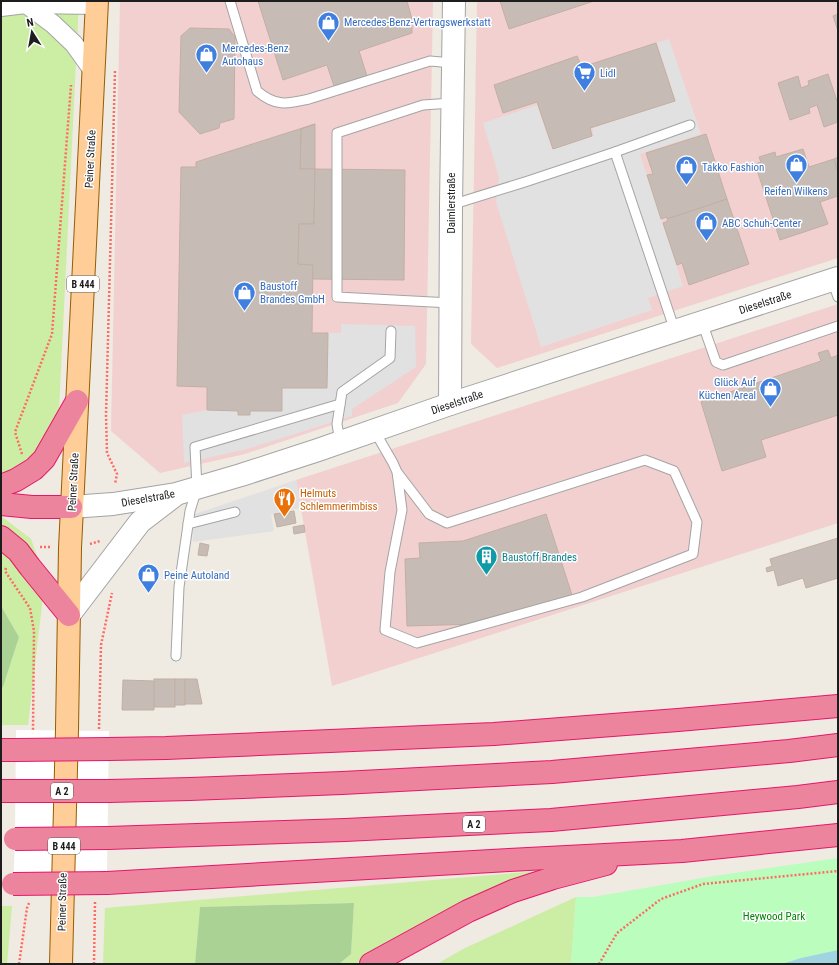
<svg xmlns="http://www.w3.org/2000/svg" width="839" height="965" viewBox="0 0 839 965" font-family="'Roboto Condensed',sans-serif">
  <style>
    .commercial { fill: #f2d0d0 }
    .grass { fill: #cceda4 }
    .forest { fill: #a9d294 }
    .park { fill: #bbfdbd }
    .parking { fill: #e1e1e1 }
    .water { fill: #9fd5e0 }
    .pier { fill: #fff }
    .building { fill: #c7bcb5; stroke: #c2afa3 }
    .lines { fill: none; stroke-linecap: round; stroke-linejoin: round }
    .service-casing { stroke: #a4a4a4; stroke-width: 11 }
    .minor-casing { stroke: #a4a4a4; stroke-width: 20 }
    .tertiary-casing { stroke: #a4a4a4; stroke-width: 24 }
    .primary-casing { stroke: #965c00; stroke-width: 24 }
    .motorway-casing { stroke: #e51769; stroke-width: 24 }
    .path { stroke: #ff6b63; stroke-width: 2.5; stroke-dasharray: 2 2; stroke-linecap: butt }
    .service { stroke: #fff; stroke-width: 9 }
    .minor { stroke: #fff; stroke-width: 18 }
    .tertiary { stroke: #fff; stroke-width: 22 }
    .primary { stroke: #ffcd97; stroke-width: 22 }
    .motorway { stroke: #ed849d; stroke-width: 22 }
    .motorway-bridge-casing { stroke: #e51769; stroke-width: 24; stroke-linecap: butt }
    .motorway-bridge { stroke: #ed849d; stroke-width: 22 }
    .labels { text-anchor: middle; stroke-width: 3; stroke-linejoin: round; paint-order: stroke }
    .shield { fill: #fff; stroke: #616161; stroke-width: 1 }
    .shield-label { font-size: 10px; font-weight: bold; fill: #1d1d1d }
    .shop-label { font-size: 11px; fill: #366cbe; stroke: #fff; text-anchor: start }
    .street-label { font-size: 11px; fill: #1d1d1d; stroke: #fff }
    .food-label { font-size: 11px; fill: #c56008; stroke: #fff; text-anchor: start }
    .culture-label { font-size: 11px; fill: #0d838f; stroke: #fff; text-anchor: start }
    .park-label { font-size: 11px; fill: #048307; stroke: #fff }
  </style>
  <rect width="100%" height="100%" fill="#efeae2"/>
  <g class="commercial">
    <polygon points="120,1 433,1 426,364 398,403 245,454 160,473 111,431"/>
    <polygon points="477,1 838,1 838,258 497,368 471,344"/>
    <polygon points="838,304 838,523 332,686 296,480"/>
  </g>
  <g class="grass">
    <polygon points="1,1 79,1 59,410 36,463 1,483"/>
    <polygon points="1,516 31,539 45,579 28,725 1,725 1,688 3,687 19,637 1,606"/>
    <polygon points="550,870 444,912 355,964 339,964 351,954 354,903 200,907 195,964 103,964 105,908"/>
    <polygon points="576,897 571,964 437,964 463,949"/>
    <polygon points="1,906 12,906 7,964 1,964"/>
  </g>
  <g class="forest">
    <polygon points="1,606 19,637 3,687 1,688"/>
    <polygon points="354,903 351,954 339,964 195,964 200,907"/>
  </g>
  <polygon class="park" points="838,858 838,950 801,958 782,964 571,964 576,897 593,897 714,876"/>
  <g class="parking">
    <polygon points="669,39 701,134 640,154 683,286 648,298 652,310 541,347 496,202 499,177 483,123 537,105 552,149 594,136 592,128 676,101 657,43"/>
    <polygon points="341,324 415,326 416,367 352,409 352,416 247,449 184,463 182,415 207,410 238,411 238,415 250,415 250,411 282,411 282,388 326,388 328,333 341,333"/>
    <polygon points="296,480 301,508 271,514 274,531 193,542 192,515"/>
  </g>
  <polygon class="water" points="838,950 838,964 782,964 801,958"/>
  <polygon class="pier" points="16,730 109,731 107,872 13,893 15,839"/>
  <g class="building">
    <polygon points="258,1 407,1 412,19 412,33 359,51 367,76 334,86 327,65 283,80"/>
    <polygon points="500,1 594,1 509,29"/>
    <polygon points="838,14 838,31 833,16"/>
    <polygon points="190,28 229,29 235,37 234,119 220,123 219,128 200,134 179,112 181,36"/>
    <polygon points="656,43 675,101 590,128 592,136 553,149 537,102 503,113 494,85 577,56 582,67"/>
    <polygon points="828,74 838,104 838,122 824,127 817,105 809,108 810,113 790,120 778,83 798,76 801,88 809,85 808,81"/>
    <polygon points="315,124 315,169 300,169 301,129"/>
    <polygon points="315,124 301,129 300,169 315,169 314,224 299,224 298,264 313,265 312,333 328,333 327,388 282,388 282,411 250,411 250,415 238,415 238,411 207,410 207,387 177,386 181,167 196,167 196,162"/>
    <polygon points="706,134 727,199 667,219 667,217 661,219 647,175 653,174 646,153"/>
    <polygon points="803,149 809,167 834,159 838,172 838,196 820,202 828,224 780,240 755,164 761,162 759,157 775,152 776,157"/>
    <polygon points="838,157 838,172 834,159"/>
    <polygon points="315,169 405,170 404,280 313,279 313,265 298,264 299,224 314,224"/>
    <polygon points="727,199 749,264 689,285 682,263 677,265 663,223 668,221 667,219"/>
    <polygon points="828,350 831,358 838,355 838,415 761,440 766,457 722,471 701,402 821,361 818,353"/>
    <polygon points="294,511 296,523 277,527 274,514"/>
    <polygon points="546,514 572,595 478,624 407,626 405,559 420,558 419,543 463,541"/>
    <polygon points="304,525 305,532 294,534 293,527"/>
    <polygon points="838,538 838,578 806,588 803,578 778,586 774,570 767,572 766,568 772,566 770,559"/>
    <polygon points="200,543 209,545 207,556 198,555"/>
    <rect x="154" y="679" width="21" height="28"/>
    <rect x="175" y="679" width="10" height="26"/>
    <polygon points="185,679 197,679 202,704 185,704"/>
    <polygon points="123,680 154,681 154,710 122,710"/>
  </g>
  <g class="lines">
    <defs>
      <g id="service">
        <path d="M230,1l27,90c19,16 30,13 52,8l121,-38 23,2"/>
        <polyline points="615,152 690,125"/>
        <polyline points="451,205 528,181 615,152 675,331"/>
        <polyline points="832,280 838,297"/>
        <polyline points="451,303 337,297 337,133 423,105 452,103"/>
        <polyline points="702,322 716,362 723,365 838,326"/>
        <polyline points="374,430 393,463 397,472 429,514 447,523 645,460 674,471 697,522 693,554 582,597 417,643 385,630 390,572 402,510 397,472"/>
        <polyline points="340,442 337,424 342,392 390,358 391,331"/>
        <polyline points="188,524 235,512"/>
        <polyline points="176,656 179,587 190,511 197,488 195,447 340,404"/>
      </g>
      <g id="minor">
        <polyline points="26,4 53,24 74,44 94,72"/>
        <polyline points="1,7 26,4 97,5"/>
      </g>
      <g id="tertiary">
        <polyline points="450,404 451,205 454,1"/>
        <polyline points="71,507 113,504 176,494 241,475 318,450 450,404 838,278"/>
        <polyline points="69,615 140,522 174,496"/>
      </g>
      <polyline id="primary" points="61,964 67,729 70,548 97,1"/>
      <g id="motorway">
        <polyline points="1,486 16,480 34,469 44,459 77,401"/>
        <polyline points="1,504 32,507 71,507"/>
        <polyline points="1,537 18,551 30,567 69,615"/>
        <polyline points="109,749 166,748 494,734 678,720 838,706"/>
        <polyline points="1,750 15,750"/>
        <polyline points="1,791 15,791"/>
        <polyline points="109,791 190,789 342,783 552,772 789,751 838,745"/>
        <polyline points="108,838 345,830 551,820 798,797 838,792"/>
        <polyline points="107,883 142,881 509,860 682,851 838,835"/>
        <polyline points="371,964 468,911 513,891 553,878 606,864"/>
      </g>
    </defs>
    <use href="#service" class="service-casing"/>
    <use href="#minor" class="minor-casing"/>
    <use href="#tertiary" class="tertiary-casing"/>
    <use href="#primary" class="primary-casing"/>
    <use href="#motorway" class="motorway-casing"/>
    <g class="path">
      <polyline points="115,71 106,415 107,453 117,474 115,484"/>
      <polyline points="22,454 15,432 52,334 71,85"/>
      <polyline points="90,544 100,541"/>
      <polyline points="40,547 51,547"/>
      <polyline points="6,568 5,571 17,589 30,608 34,631 33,730"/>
      <polyline points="99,729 101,645 112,593"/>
      <polyline points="19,964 27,908 29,903"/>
      <polyline points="94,964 95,902"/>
      <polyline points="599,964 617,933 661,899 703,884 838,871"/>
    </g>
    <use href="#service" class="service"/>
    <use href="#minor" class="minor"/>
    <use href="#tertiary" class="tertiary"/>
    <use href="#primary" class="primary"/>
    <use href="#motorway" class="motorway"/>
    <defs>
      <g id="motorway-bridge">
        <polyline points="15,750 109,749"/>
        <polyline points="15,791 109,791"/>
        <polyline points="15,839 108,838"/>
        <polyline points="13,884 107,883"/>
      </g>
    </defs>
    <use href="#motorway-bridge" class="motorway-bridge-casing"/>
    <use href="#motorway-bridge" class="motorway-bridge"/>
  </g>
  <defs>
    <symbol id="shop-pin" viewBox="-11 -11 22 30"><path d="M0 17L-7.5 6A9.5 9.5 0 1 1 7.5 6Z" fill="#3f7fe0" stroke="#fff"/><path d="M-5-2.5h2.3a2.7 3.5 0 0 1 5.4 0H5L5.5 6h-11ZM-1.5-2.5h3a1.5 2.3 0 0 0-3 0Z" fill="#fff"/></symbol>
    <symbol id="supermarket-pin" viewBox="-11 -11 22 30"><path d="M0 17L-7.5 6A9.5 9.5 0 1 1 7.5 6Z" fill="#3f7fe0" stroke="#fff"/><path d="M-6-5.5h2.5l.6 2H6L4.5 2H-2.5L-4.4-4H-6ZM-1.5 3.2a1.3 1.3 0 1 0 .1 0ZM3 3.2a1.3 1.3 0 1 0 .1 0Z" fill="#fff"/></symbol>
    <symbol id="restaurant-pin" viewBox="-11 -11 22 30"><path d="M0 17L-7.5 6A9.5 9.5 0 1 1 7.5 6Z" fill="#e8710a" stroke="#fff"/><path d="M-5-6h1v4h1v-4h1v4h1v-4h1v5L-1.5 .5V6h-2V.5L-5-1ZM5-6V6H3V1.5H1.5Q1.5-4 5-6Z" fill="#fff"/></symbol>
    <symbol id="building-pin" viewBox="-11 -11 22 30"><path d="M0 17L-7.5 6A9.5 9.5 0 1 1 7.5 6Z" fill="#0f9aa8" stroke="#fff"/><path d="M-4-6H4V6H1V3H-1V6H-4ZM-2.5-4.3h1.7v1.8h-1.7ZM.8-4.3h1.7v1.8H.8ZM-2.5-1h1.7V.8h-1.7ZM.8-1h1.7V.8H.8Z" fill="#fff"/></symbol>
  </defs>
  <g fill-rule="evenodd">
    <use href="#shop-pin" x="316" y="10" width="25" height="34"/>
    <use href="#shop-pin" x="194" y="42" width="25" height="34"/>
    <use href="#supermarket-pin" x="572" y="60" width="25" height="34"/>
    <use href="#shop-pin" x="784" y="152" width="25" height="34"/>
    <use href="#shop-pin" x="674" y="154" width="25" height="34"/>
    <use href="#shop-pin" x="694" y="210" width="25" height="34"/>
    <use href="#shop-pin" x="232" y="280" width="25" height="34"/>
    <use href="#shop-pin" x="758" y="376" width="25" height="34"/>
    <use href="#restaurant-pin" x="272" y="486" width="25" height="34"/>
    <use href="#building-pin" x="474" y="544" width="25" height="34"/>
    <use href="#shop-pin" x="136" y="562" width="25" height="34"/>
  </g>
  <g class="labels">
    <g class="shield">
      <rect x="67" y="276" width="32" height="16" rx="3"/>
      <rect x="51" y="783" width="22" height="16" rx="3"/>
      <rect x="463" y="816" width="22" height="16" rx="3"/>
      <rect x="48" y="838" width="32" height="16" rx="3"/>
    </g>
    <g class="shield-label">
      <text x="83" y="288">B 444</text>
      <text x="62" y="795">A 2</text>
      <text x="474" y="828">A 2</text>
      <text x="64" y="850">B 444</text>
    </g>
    <g class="shop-label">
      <text x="344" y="26">Mercedes-Benz-Vertragswerkstatt</text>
      <text x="222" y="52">Mercedes-Benz<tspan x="222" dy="13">Autohaus</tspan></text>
      <text x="600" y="77">Lidl</text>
      <text x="702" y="171">Takko Fashion</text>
      <text x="796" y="195" text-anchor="middle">Reifen Wilkens</text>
      <text x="722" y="227">ABC Schuh-Center</text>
      <text x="260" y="290">Baustoff<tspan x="260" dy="13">Brandes GmbH</tspan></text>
      <text x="756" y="386" text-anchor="end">Glück Auf<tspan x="756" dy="13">Küchen Areal</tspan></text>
      <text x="164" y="579">Peine Autoland</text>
    </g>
    <g class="street-label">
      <text transform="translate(90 159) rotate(-87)" y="4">Peiner Straße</text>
      <text transform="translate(451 203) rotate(-90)" y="4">Daimlerstraße</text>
      <text transform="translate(765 302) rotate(-18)" y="4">Dieselstraße</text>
      <text transform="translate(457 402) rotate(-19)" y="4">Dieselstraße</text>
      <text transform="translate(73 482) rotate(-87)" y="4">Peiner Straße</text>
      <text transform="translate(148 498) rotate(-10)" y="4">Dieselstraße</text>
      <text transform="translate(62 902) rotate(-89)" y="4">Peiner Straße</text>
    </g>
    <g class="food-label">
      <text x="300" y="497">Helmuts<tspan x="300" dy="13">Schlemmerimbiss</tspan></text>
    </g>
    <g class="culture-label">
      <text x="502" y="561">Baustoff Brandes</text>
    </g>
    <g class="park-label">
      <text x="774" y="920">Heywood Park</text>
    </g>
  </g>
  <rect width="839" height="965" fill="none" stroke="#1d1d1d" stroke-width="4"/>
  <g transform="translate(32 32) rotate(349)" stroke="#ffffff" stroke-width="3" paint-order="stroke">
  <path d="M0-3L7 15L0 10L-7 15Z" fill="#1d1d1d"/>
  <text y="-6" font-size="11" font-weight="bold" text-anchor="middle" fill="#1d1d1d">N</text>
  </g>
</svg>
